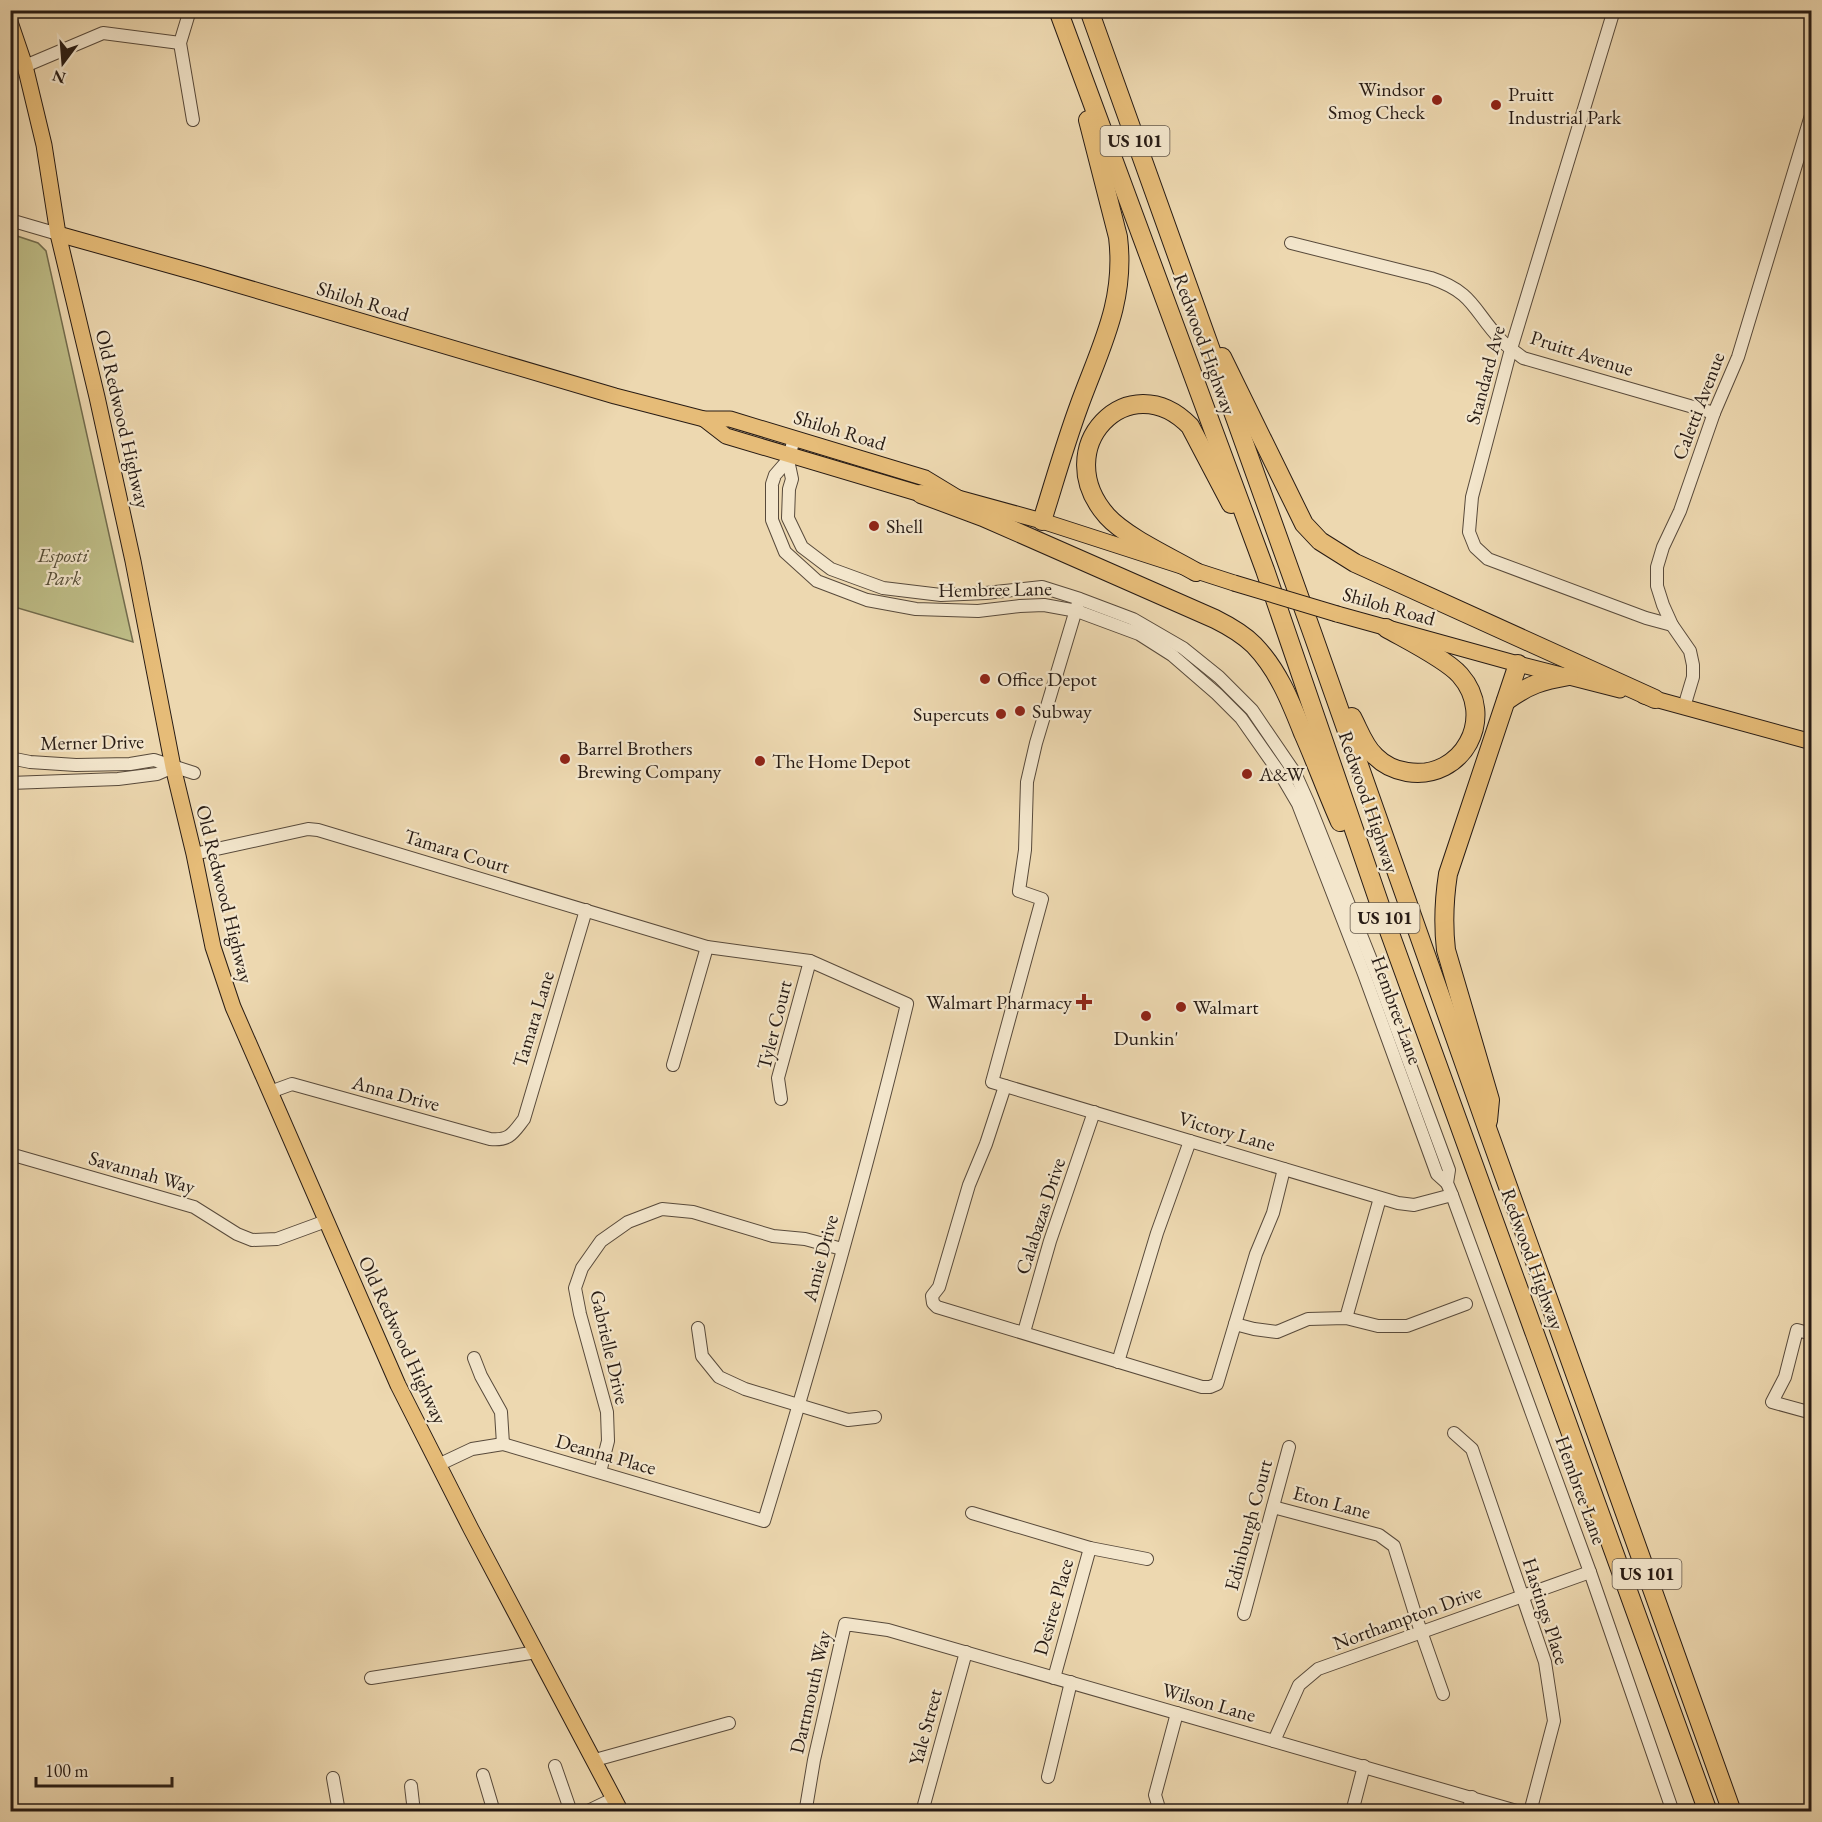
<svg xmlns="http://www.w3.org/2000/svg" width="1822" height="1822" viewBox="0 0 1822 1822" font-family="'EB Garamond',serif">
  <style>
    .green { fill: #bebd87; stroke: #726c4e; stroke-width: 1.5 }
    .lines { fill: none; stroke-linecap: round; stroke-linejoin: round }
    .minor-casing { stroke: #584a3b; stroke-width: 14 }
    .major-casing { stroke: #271b14; stroke-width: 17 }
    .highway-casing { stroke: #271b14; stroke-width: 20 }
    .minor { stroke: #f3e6cc; stroke-width: 12 }
    .major { stroke: #e6bc78; stroke-width: 15 }
    .highway { stroke: #e6bc78; stroke-width: 18 }
    .major-bridge-casing { stroke: #271b14; stroke-width: 17; stroke-linecap: butt }
    .major-bridge { stroke: #e6bc78; stroke-width: 15 }
    .poi-dot { fill: #8f2418; stroke: #f3e6cc; stroke-width: 2 }
    .labels { text-anchor: middle; stroke-width: 4.5; stroke-linejoin: round; paint-order: stroke }
    .shield { fill: #f3e6cc; stroke: #64584b; stroke-width: 1.5 }
    .shield-label { font-size: 18px; font-weight: bold; fill: #271b14 }
    .poi-label { font-size: 20px; fill: #271b14; stroke: #f3e6cc; text-anchor: start }
    .street-label { font-size: 20px; fill: #271b14; stroke: #f3e6cc }
    .park-label { font-size: 20px; font-style: italic; fill: #544c36; stroke: #f3e6cc }
  </style>
  <rect width="100%" height="100%" fill="#edd8b0"/>
  <filter id="stains"><feTurbulence type="fractalNoise" baseFrequency=".00333" numOctaves="4"/><feColorMatrix values="0 0 0 0 .2 0 0 0 0 .09 0 0 0 0 .02 0 0 0 .5 -.17"/></filter>
  <radialGradient id="worn" r=".72"><stop offset=".6" stop-color="#630" stop-opacity="0"/><stop offset="1" stop-color="#630" stop-opacity=".3"/></radialGradient>
  <polygon class="green" points="11,234 38,243 46,251 133,642 11,606"/>
  <g class="lines">
    <defs>
      <g id="minor">
        <polyline points="190,10 180,43 193,120"/>
        <polyline points="1614,10 1511,349 1472,497 1469,532 1475,547 1488,559 1646,618 1672,625"/>
        <polyline points="25,66 103,33 180,43"/>
        <polyline points="10,220 58,234"/>
        <path d="M1291,243l140,35c44,15 42,33 70,62 6,7 15,12 22,18l191,55"/>
        <polyline points="794,439 788,460 792,479 789,489 788,518 802,547 831,569 883,588 941,595 986,593 1042,587 1080,599 1133,619 1183,648 1219,677 1252,710 1295,773 1308,802 1375,970 1449,1170 1447,1183 1452,1195 1590,1572 1673,1812"/>
        <polyline points="788,460 775,475 772,484 772,520 785,552 817,581 867,600 916,609 978,611 1020,606 1044,605 1077,611 1139,634 1172,655 1217,694 1241,718 1281,775 1298,804 1364,974 1437,1174 1447,1183"/>
        <polyline points="1078,603 1036,743 1027,782 1025,850 1019,891 1042,899 992,1082 1398,1203 1414,1205 1452,1195"/>
        <polyline points="1684,707 1693,677 1693,665 1690,651 1672,625 1663,605 1657,586 1657,567 1663,547 1680,511 1714,413 1738,357 1812,112"/>
        <polyline points="10,758 30,762 76,765 130,764 154,760 194,773"/>
        <polyline points="10,783 118,779 157,774 173,767"/>
        <path d="M194,854l114,-25 10,1 389,117 103,14 97,43c-42,174 -91,346 -143,517l-261,-77 -31,5 -34,16"/>
        <polyline points="673,1065 707,947"/>
        <polyline points="1005,1086 986,1144 969,1185 939,1287 932,1296 933,1303 937,1307 1202,1387 1210,1387 1217,1384 1235,1324 1254,1329 1277,1332 1308,1319 1346,1318 1378,1326 1407,1326 1466,1304"/>
        <path d="M270,1092l22,-8 198,55c20,2 23,-6 34,-20l62,-209"/>
        <polyline points="781,1099 778,1078 810,961"/>
        <polyline points="10,1154 194,1207 237,1234 252,1240 277,1239 326,1221"/>
        <polyline points="1346,1318 1380,1198"/>
        <polyline points="1235,1324 1256,1254 1273,1213 1284,1169"/>
        <polyline points="698,1328 702,1356 719,1377 745,1389 848,1420 875,1417"/>
        <polyline points="1024,1332 1050,1241 1094,1112"/>
        <polyline points="1812,1334 1797,1330 1785,1377 1772,1402 1812,1413"/>
        <polyline points="474,1358 481,1376 501,1412 503,1444"/>
        <polyline points="1118,1362 1157,1233 1190,1141"/>
        <polyline points="1454,1433 1472,1449 1545,1662 1554,1721 1530,1812"/>
        <polyline points="600,1472 608,1441 607,1412 580,1314 575,1288 582,1268 601,1241 628,1222 662,1209 693,1212 773,1236 805,1239 842,1249"/>
        <polyline points="1273,1507 1379,1535 1394,1546 1417,1620 1443,1694"/>
        <polyline points="972,1513 1090,1548 1147,1559"/>
        <polyline points="1244,1614 1289,1447"/>
        <polyline points="371,1678 537,1652"/>
        <polyline points="1054,1678 1090,1548"/>
        <polyline points="1274,1741 1299,1685 1318,1669 1590,1572"/>
        <polyline points="595,1760 729,1723"/>
        <polyline points="555,1766 571,1812"/>
        <polyline points="483,1775 494,1812"/>
        <polyline points="1048,1777 1071,1682"/>
        <polyline points="333,1778 339,1812"/>
        <polyline points="411,1786 414,1812"/>
        <polyline points="1159,1808 1155,1795 1177,1713"/>
        <polyline points="586,1812 615,1798"/>
        <polyline points="807,1812 806,1808 814,1760 845,1624 888,1630 1520,1812"/>
        <polyline points="922,1812 966,1652"/>
        <polyline points="1352,1812 1364,1766"/>
        <polyline points="1468,1812 1472,1797"/>
      </g>
      <g id="major">
        <polyline points="10,22 25,66 44,145 58,234 97,397 133,561 173,767 194,854 213,947 233,1007 398,1385 471,1529 621,1812"/>
        <polyline points="58,234 201,274 615,396 704,419 730,419 925,478 958,498"/>
        <polyline points="704,419 726,436 921,494 958,498 1042,521 1234,583"/>
        <polyline points="1337,614 1518,664 1620,690"/>
        <polyline points="1644,696 1812,742"/>
      </g>
      <g id="highway">
        <polyline points="1058,10 1265,570 1384,917 1708,1812"/>
        <polyline points="1089,10 1313,635 1487,1128 1732,1812"/>
        <polyline points="1222,357 1304,524 1320,541 1355,563 1655,699"/>
        <path d="M921,494l62,23 232,102c14,7 28,15 39,26 24,25 36,55 49,88 13,29 24,60 37,89"/>
        <path d="M1042,521c12,-38 23,-77 37,-115 21,-58 47,-104 39,-169l-30,-117"/>
        <path d="M1196,572c-26,-15 -70,-35 -89,-56 -60,-68 22,-153 83,-90l41,78"/>
        <path d="M1506,701c24,-17 35,-20 63,-25"/>
        <path d="M1352,717c7,13 12,29 23,39 9,9 19,14 32,16 56,9 90,-55 53,-97 -14,-16 -55,-36 -74,-47"/>
        <path d="M1488,1121l2,-21 -44,-150c-3,-26 -2,-50 2,-76l70,-210"/>
      </g>
    </defs>
    <use href="#minor" class="minor-casing"/>
    <use href="#major" class="major-casing"/>
    <use href="#highway" class="highway-casing"/>
    <use href="#minor" class="minor"/>
    <use href="#major" class="major"/>
    <use href="#highway" class="highway"/>
    <defs>
      <polyline id="major-bridge" points="1234,583 1337,614"/>
    </defs>
    <use href="#major-bridge" class="major-bridge-casing"/>
    <use href="#major-bridge" class="major-bridge"/>
  </g>
  <g class="poi-dot">
    <circle cx="1437" cy="100" r="6"/>
    <circle cx="1496" cy="105" r="6"/>
    <circle cx="874" cy="526" r="6"/>
    <circle cx="985" cy="679" r="6"/>
    <circle cx="1020" cy="711" r="6"/>
    <circle cx="1001" cy="714" r="6"/>
    <circle cx="565" cy="759" r="6"/>
    <circle cx="760" cy="761" r="6"/>
    <circle cx="1247" cy="774" r="6"/>
    <path d="M1081 993h6v6h6v6h-6v6h-6v-6h-6v-6h6z"/>
    <circle cx="1181" cy="1007" r="6"/>
    <circle cx="1146" cy="1016" r="6"/>
  </g>
  <g class="labels">
    <g class="shield">
      <rect x="1100.5" y="126" width="69" height="30" rx="4.5"/>
      <rect x="1350.5" y="903" width="69" height="30" rx="4.5"/>
      <rect x="1612.5" y="1559" width="69" height="30" rx="4.5"/>
    </g>
    <g class="shield-label">
      <text x="1135" y="147">US 101</text>
      <text x="1385" y="924">US 101</text>
      <text x="1647" y="1580">US 101</text>
    </g>
    <g class="poi-label">
      <text x="1425" y="96" text-anchor="end">Windsor<tspan x="1425" dy="23">Smog Check</tspan></text>
      <text x="1508" y="101">Pruitt<tspan x="1508" dy="23">Industrial Park</tspan></text>
      <text x="886" y="533">Shell</text>
      <text x="997" y="686">Office Depot</text>
      <text x="1032" y="718">Subway</text>
      <text x="989" y="721" text-anchor="end">Supercuts</text>
      <text x="577" y="755">Barrel Brothers<tspan x="577" dy="23">Brewing Company</tspan></text>
      <text x="772" y="768">The Home Depot</text>
      <text x="1259" y="781">A&amp;W</text>
      <text x="1072" y="1009" text-anchor="end">Walmart Pharmacy</text>
      <text x="1193" y="1014">Walmart</text>
      <text x="1146" y="1045" text-anchor="middle">Dunkin'</text>
    </g>
    <g class="street-label">
      <text transform="translate(363 301) rotate(17)" y="7">Shiloh Road</text>
      <text transform="translate(1205 344) rotate(70)" y="7">Redwood Highway</text>
      <text transform="translate(1582 353) rotate(18)" y="7">Pruitt Avenue</text>
      <text transform="translate(1485 375) rotate(-75)" y="7">Standard Ave</text>
      <text transform="translate(1698 406) rotate(-69)" y="7">Caletti Avenue</text>
      <text transform="translate(123 419) rotate(77)" y="7">Old Redwood Highway</text>
      <text transform="translate(840 430) rotate(17)" y="7">Shiloh Road</text>
      <text transform="translate(995 589) rotate(-1)" y="7">Hembree Lane</text>
      <text transform="translate(1389 606) rotate(16)" y="7">Shiloh Road</text>
      <text transform="translate(92 742) rotate(-1)" y="7">Merner Drive</text>
      <text transform="translate(1369 802) rotate(71)" y="7">Redwood Highway</text>
      <text transform="translate(457 851) rotate(17)" y="7">Tamara Court</text>
      <text transform="translate(225 894) rotate(76)" y="7">Old Redwood Highway</text>
      <text transform="translate(1397 1010) rotate(70)" y="7">Hembree Lane</text>
      <text transform="translate(533 1019) rotate(-73)" y="7">Tamara Lane</text>
      <text transform="translate(774 1025) rotate(-76)" y="7">Tyler Court</text>
      <text transform="translate(396 1093) rotate(15)" y="7">Anna Drive</text>
      <text transform="translate(1227 1131) rotate(16)" y="7">Victory Lane</text>
      <text transform="translate(142 1172) rotate(16)" y="7">Savannah Way</text>
      <text transform="translate(1040 1216) rotate(-72)" y="7">Calabazas Drive</text>
      <text transform="translate(820 1258) rotate(-75)" y="7">Amie Drive</text>
      <text transform="translate(1533 1259) rotate(70)" y="7">Redwood Highway</text>
      <text transform="translate(403 1340) rotate(65)" y="7">Old Redwood Highway</text>
      <text transform="translate(610 1347) rotate(77)" y="7">Gabrielle Drive</text>
      <text transform="translate(606 1454) rotate(16)" y="7">Deanna Place</text>
      <text transform="translate(1581 1490) rotate(70)" y="7">Hembree Lane</text>
      <text transform="translate(1332 1502) rotate(15)" y="7">Eton Lane</text>
      <text transform="translate(1248 1525) rotate(-75)" y="7">Edinburgh Court</text>
      <text transform="translate(1053 1607) rotate(-74)" y="7">Desiree Place</text>
      <text transform="translate(1546 1611) rotate(72)" y="7">Hastings Place</text>
      <text transform="translate(1407 1617) rotate(-20)" y="7">Northampton Drive</text>
      <text transform="translate(810 1692) rotate(-77)" y="7">Dartmouth Way</text>
      <text transform="translate(1209 1702) rotate(16)" y="7">Wilson Lane</text>
      <text transform="translate(925 1727) rotate(-75)" y="7">Yale Street</text>
    </g>
    <g class="park-label">
      <text x="63" y="562">Esposti<tspan x="63" dy="23">Park</tspan></text>
    </g>
  </g>
  <rect width="1822" height="1822" fill="none" stroke="#edd8b0" stroke-width="36"/>
  <rect x="12" y="12" width="1798" height="1798" fill="none" stroke="#271b14" stroke-width="3"/>
  <rect x="18" y="18" width="1786" height="1786" fill="none" stroke="#271b14" stroke-width="1.5"/>
  <g transform="translate(63 63) rotate(196)" stroke="#f3e6cc" stroke-width="4.5" paint-order="stroke">
  <path d="M0-4.5L10 22L0 15L-10 22Z" fill="#271b14"/>
  <text y="-9" font-size="16" font-weight="bold" text-anchor="middle" fill="#271b14">N</text>
  </g>
  <path d="M36 1777v9h136v-9" fill="none" stroke="#271b14" stroke-width="3"/>
  <text x="45" y="1777" font-size="18" fill="#271b14" stroke="#f3e6cc" stroke-width="4.5" paint-order="stroke">100 m</text>
  <rect width="100%" height="100%" filter="url(#stains)"/>
  <rect width="100%" height="100%" fill="url(#worn)"/>
</svg>
